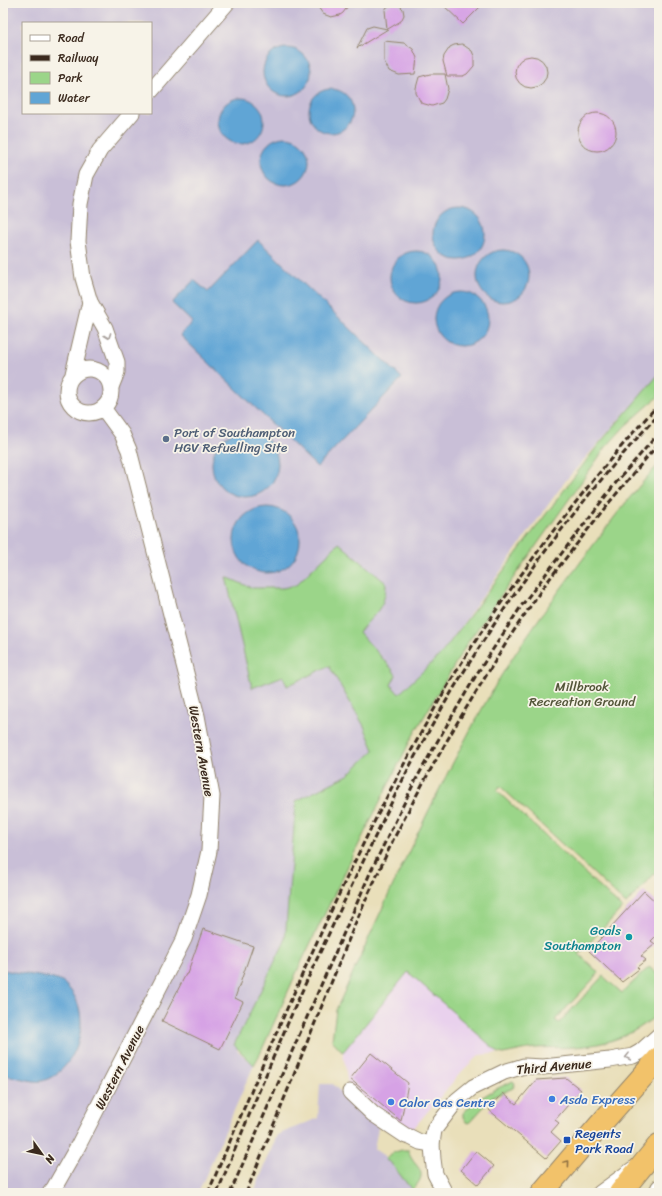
<svg xmlns="http://www.w3.org/2000/svg" width="662" height="1196" viewBox="0 0 662 1196" font-family="Sriracha,sans-serif">
  <style>
    .built { fill: #e9d1ed }
    .industrial { fill: #c9bfd7; fill-rule: evenodd }
    .green { fill: #9bd589; stroke: #6b8054 }
    .water { fill: #60a5d5; stroke: #4e687a }
    .building { fill: #d6a2e5 }
    .lines { fill: none; stroke-linecap: round; stroke-linejoin: round }
    .minor-casing { stroke: #92846c; stroke-width: 17 }
    .trunk-casing { stroke: #92846c; stroke-width: 24 }
    .minor { stroke: #fff; stroke-width: 15 }
    .trunk { stroke: #f2c26a; stroke-width: 22 }
    .rail { stroke: #3b2a1e; stroke-width: 3; stroke-dasharray: 6 3; stroke-linecap: butt }
    .oneway { stroke: #a79f9a }
    .oneway2 { stroke: #8d6e40 }
    .service-dot { fill: #5c6f8a; stroke: #f7f3e8; stroke-width: 1.5 }
    .culture-dot { fill: #0f9aa8; stroke: #f7f3e8; stroke-width: 1.5 }
    .shop-dot { fill: #3f7fe0; stroke: #f7f3e8; stroke-width: 1.5 }
    .transit-dot { fill: #1a4fb4; stroke: #f7f3e8; stroke-width: 1.5 }
    .labels { text-anchor: middle; stroke-width: 3.5; stroke-linejoin: round; paint-order: stroke }
    .service-label { font-size: 13px; fill: #4e5e75; stroke: #f7f3e8; text-anchor: start }
    .park-label { font-size: 13px; fill: #535539; stroke: #f7f3e8 }
    .street-label { font-size: 13px; fill: #3b2a1e; stroke: #f7f3e8 }
    .culture-label { font-size: 13px; fill: #0d838f; stroke: #f7f3e8; text-anchor: end }
    .shop-label { font-size: 13px; fill: #366cbe; stroke: #f7f3e8; text-anchor: start }
    .transit-label { font-size: 13px; fill: #164399; stroke: #f7f3e8; text-anchor: start }
  </style>
  <rect width="100%" height="100%" fill="#f7f3e8"/>
  <filter id="ink" filterUnits="userSpaceOnUse"><feTurbulence type="fractalNoise" baseFrequency=".025" numOctaves="2"/><feDisplacementMap in="SourceGraphic" scale="8" xChannelSelector="R" yChannelSelector="G"/><feConvolveMatrix kernelMatrix="1 2 1 2 8 2 1 2 1" color-interpolation-filters="sRGB"/></filter>
  <filter id="wash" filterUnits="userSpaceOnUse"><feTurbulence type="fractalNoise" baseFrequency=".012" numOctaves="4" result="noise"/><feDisplacementMap in="SourceGraphic" scale="16" xChannelSelector="R" yChannelSelector="G"/><feGaussianBlur stdDeviation="0.9" result="paint"/><feColorMatrix in="noise" values="0 0 0 0 0 0 0 0 0 0 0 0 0 0 0 0 0 1.4 0 .05"/><feComposite in="paint" operator="in"/></filter>
  <g filter="url(#wash)">
    <rect width="100%" height="100%" fill="#e9dfba"/>
    <polygon class="built" points="408,972 499,1053 479,1055 463,1070 412,1130 404,1130 348,1085 343,1052"/>
    <g class="industrial">
      <path d="M3,3h656v371l-93,106 -148,206 -143,304 -38,60 17,15 -56,128h-195zM23,23h128v90h-128z"/>
      <polygon points="320,1084 333,1084 346,1098 379,1123 374,1149 386,1157 385,1160 390,1162 414,1193 254,1193 277,1135 318,1118"/>
    </g>
    <g class="green">
      <path d="M659,374v22l-34,30 -19,21 -138,195 -57,97 -63,127 -49,101 -39,87 -6,11 -20,-20 51,-104 11,-140 52,-26 26,-25 -10,-24 -35,-60 -42,20 -4,-10 -31,12 -26,-111 26,11h31l13,-3 43,-42 47,40c0,25 -12,31 -27,49l33,37 4,6 -5,10 8,9 42,-40 157,-209z"/>
      <path d="M659,464v407l-1,-1 -32,34 -126,-118 -3,5 125,117 -43,46 20,19 -44,47 4,3 44,-47 19,17 27,-26 10,8v38c-26,23 -52,32 -86,34 -12,1 -24,0 -37,1 -11,1 -22,4 -33,6l-4,-1 -91,-81 -65,80 -11,-12 4,-30c49,-108 97,-216 156,-319 25,-43 55,-84 85,-124 26,-35 52,-71 82,-103z"/>
      <path d="M513,1081l2,2 -2,5 -20,9 -24,26 -3,-1 -3,-5v-4c15,-15 30,-23 50,-32z"/>
      <path d="M402,1150h7c0,16 25,19 3,40l-22,-28 -5,-2c3,-6 10,-8 17,-10z"/>
    </g>
    <g class="water">
      <circle cx="287" cy="72" r="24"/>
      <circle cx="331" cy="111" r="22"/>
      <circle cx="241" cy="121" r="23"/>
      <circle cx="285" cy="161" r="24"/>
      <circle cx="459" cy="234" r="26"/>
      <polygon points="258,240 402,378 317,467 180,335 192,322 172,303 194,280 208,292"/>
      <circle cx="503" cy="276" r="26"/>
      <circle cx="416" cy="277" r="26"/>
      <circle cx="461" cy="319" r="27"/>
      <circle cx="245" cy="464" r="33"/>
      <circle cx="267" cy="540" r="33"/>
      <path d="M3,970c10,2 54,8 59,12 34,25 19,88 -20,99 -6,2 -32,-5 -39,-7z"/>
    </g>
    <g id="blocks">
      <g class="building">
        <polygon points="315,3 350,3 343,13 340,15 331,17 323,14"/>
        <polygon points="441,3 484,3 463,24"/>
        <polygon points="392,4 399,5 403,9 404,15 401,21 357,48 367,28 373,26 387,29 385,10 387,7"/>
        <polygon points="384,41 404,43 413,49 417,58 415,74 399,75 389,71 384,61"/>
        <polygon points="462,44 472,51 474,56 474,66 467,74 463,76 447,76 443,61 444,56 450,47 454,45"/>
        <circle cx="531" cy="72" r="16"/>
        <polygon points="430,74 445,74 448,89 445,99 442,103 432,106 421,103 416,93 416,88 419,77"/>
        <circle cx="597" cy="132" r="19"/>
        <polygon points="644,891 659,905 659,933 651,941 655,944 641,956 646,960 637,967 639,969 622,982 589,951"/>
        <polygon points="203,929 253,946 235,998 243,1002 220,1049 162,1021 186,974 187,974"/>
        <polygon points="371,1053 408,1083 401,1121 350,1079"/>
        <polygon points="566,1078 581,1090 555,1120 559,1123 551,1132 561,1141 546,1158 489,1110 503,1093 516,1104 536,1080"/>
        <polygon points="476,1151 494,1166 478,1185 461,1170"/>
      </g>
    </g>
  </g>
  <g filter="url(#ink)">
    <use href="#blocks" fill-opacity="0" stroke="#92846c" stroke-width="1"/>
    <g class="lines">
      <defs>
        <g id="minor">
          <polyline points="151,91 227,3"/>
          <circle cx="89" cy="391" r="22"/>
          <polyline points="73,374 90,302"/>
          <polyline points="111,387 117,372 117,362 105,328 90,302 83,278 78,241 80,204 86,175 100,150 132,113"/>
          <polyline points="350,1092 373,1114 406,1136 410,1137 420,1142 432,1144"/>
          <polyline points="50,1193 54,1188 78,1146 184,939 199,895 209,851 212,796 197,716 129,450 122,434 103,408"/>
          <polyline points="445,1193 435,1174 433,1159 432,1144 434,1130 457,1100 473,1087 504,1072 524,1066 543,1067 610,1060 633,1056 640,1052 659,1035"/>
          <polyline points="600,1193 633,1169"/>
          <polyline points="656,1193 659,1187"/>
        </g>
        <g id="trunk">
          <polyline points="542,1193 598,1127 659,1058"/>
          <polyline points="620,1193 659,1145"/>
        </g>
      </defs>
      <use href="#minor" class="minor-casing"/>
      <use href="#trunk" class="trunk-casing"/>
      <use href="#minor" class="minor"/>
      <use href="#trunk" class="trunk"/>
      <g class="rail">
        <path d="M208,1193c73,-172 145,-345 239,-506 31,-53 67,-103 103,-152 35,-45 70,-89 109,-131"/>
        <path d="M217,1193c24,-58 48,-117 73,-175 22,-50 46,-99 69,-148 18,-37 35,-74 54,-110 66,-123 151,-244 246,-346"/>
        <polyline points="230,1193 371,871 414,783 437,742 478,672 522,605 618,480 659,433"/>
        <polyline points="246,1193 355,924 393,840 423,783 457,723 513,632 544,586 607,505 659,443"/>
      </g>
    </g>
    <defs><path id="oneway-chevron" d="M-2-3.5L2.5 0L-2 3.5" fill="none" stroke-width="1.6" stroke-linecap="round" stroke-linejoin="round"/></defs>
    <g class="oneway">
      <use href="#oneway-chevron" transform="translate(108 336) rotate(70)"/>
      <use href="#oneway-chevron" transform="translate(628 1057) rotate(166)"/>
    </g>
    <use class="oneway2" href="#oneway-chevron" transform="translate(567 1163) rotate(-50)"/>
  </g>
  <circle class="service-dot" cx="166" cy="439" r="4"/>
  <circle class="culture-dot" cx="629" cy="937" r="4"/>
  <g class="shop-dot">
    <circle cx="552" cy="1099" r="4"/>
    <circle cx="391" cy="1102" r="4"/>
  </g>
  <rect class="transit-dot" x="563" y="1136" width="8" height="8" rx="2"/>
  <g class="labels">
    <g class="service-label">
      <text x="174" y="437">Port of Southampton<tspan x="174" dy="15">HGV Refuelling Site</tspan></text>
    </g>
    <g class="park-label">
      <text x="582" y="691">Millbrook<tspan x="582" dy="15">Recreation Ground</tspan></text>
    </g>
    <g class="street-label">
      <text transform="translate(202 751) rotate(80)" y="5">Western Avenue</text>
      <text transform="translate(554 1066) rotate(-5)" y="5">Third Avenue</text>
      <text transform="translate(119 1067) rotate(-63)" y="5">Western Avenue</text>
    </g>
    <g class="culture-label">
      <text x="621" y="935">Goals<tspan x="621" dy="15">Southampton</tspan></text>
    </g>
    <g class="shop-label">
      <text x="560" y="1104">Asda Express</text>
      <text x="399" y="1107">Calor Gas Centre</text>
    </g>
    <g class="transit-label">
      <text x="575" y="1138">Regents<tspan x="575" dy="15">Park Road</tspan></text>
    </g>
  </g>
  <rect width="662" height="1196" fill="none" stroke="#f7f3e8" stroke-width="16"/>
  <rect x="22" y="22" width="130" height="92" fill="#f7f3e8" stroke="#aca397"/>
  <rect x="30" y="35" width="20" height="6" fill="#ffffff" stroke="#aca397"/>
  <text x="58" y="42" font-size="12" fill="#3b2a1e">Road</text>
  <rect x="30" y="55" width="20" height="6" fill="#3b2a1e" stroke="#aca397"/>
  <text x="58" y="62" font-size="12" fill="#3b2a1e">Railway</text>
  <rect x="30" y="72" width="20" height="12" fill="#9bd589" stroke="#aca397"/>
  <text x="58" y="82" font-size="12" fill="#3b2a1e">Park</text>
  <rect x="30" y="92" width="20" height="12" fill="#60a5d5" stroke="#aca397"/>
  <text x="58" y="102" font-size="12" fill="#3b2a1e">Water</text>
  <g transform="translate(42 1154) rotate(123)" stroke="#f7f3e8" stroke-width="3" paint-order="stroke">
  <path d="M0-3L7 15L0 10L-7 15Z" fill="#3b2a1e"/>
  <text y="-6" font-size="11" font-weight="bold" text-anchor="middle" fill="#3b2a1e">N</text>
  </g>
</svg>
